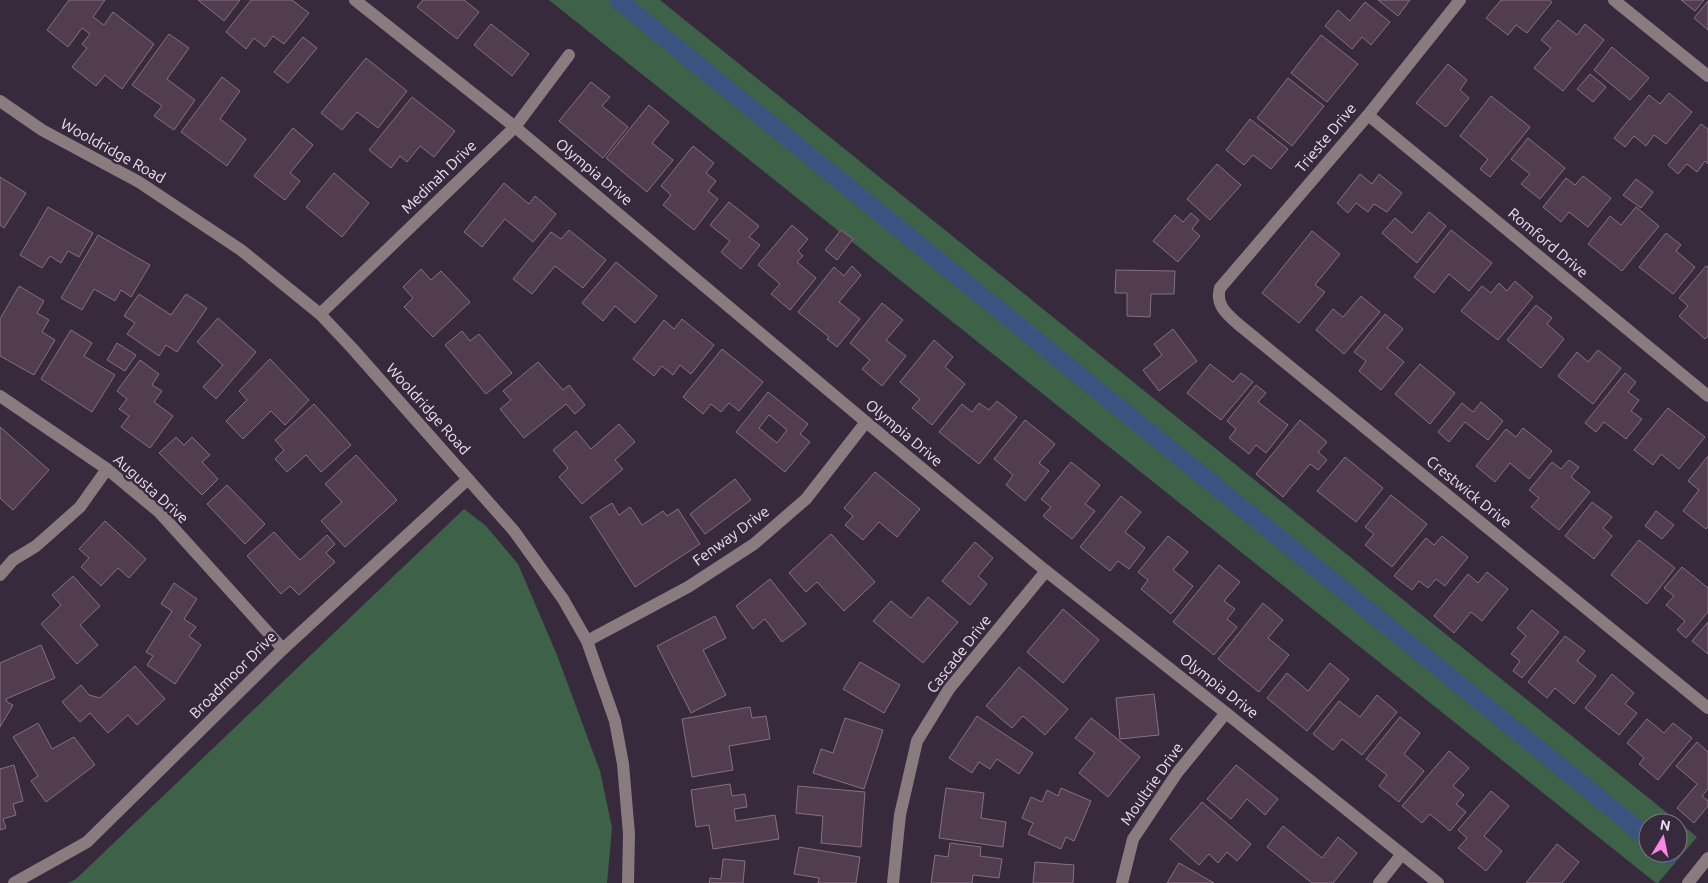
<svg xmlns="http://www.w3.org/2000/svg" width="1708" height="883" viewBox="0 0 1708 883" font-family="Ubuntu,sans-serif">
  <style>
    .green { fill: #3d6248; fill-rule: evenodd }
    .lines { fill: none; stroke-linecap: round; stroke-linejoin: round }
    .canal { stroke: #395481; stroke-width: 18 }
    .building { fill: #523d4e; stroke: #866f81; fill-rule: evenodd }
    .minor { stroke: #897b7e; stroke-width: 12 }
    .labels { text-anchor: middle; stroke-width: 5; stroke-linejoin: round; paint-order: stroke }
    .street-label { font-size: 15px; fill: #ece3ef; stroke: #382a3d }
  </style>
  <rect width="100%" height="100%" fill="#382a3d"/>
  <g class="green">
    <path d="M549,0h111l1037,837 -39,46h-2zM1648,823h30v30h-30z"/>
    <polygon points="464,509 486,526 518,564 557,655 600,771 612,828 607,883 68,883 76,879"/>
  </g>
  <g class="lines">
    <g class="canal">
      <polyline points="618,0 1648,838"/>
      <polyline points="1666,853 1669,855"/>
    </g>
  </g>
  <g class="building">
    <polygon points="69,0 105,0 93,17 104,25 113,12 154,44 122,89 105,75 96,86 72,67 87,48 82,44 90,34 82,28 68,47 47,30"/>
    <polygon points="198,0 240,0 224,21"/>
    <polygon points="251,0 292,0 309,13 284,44 273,36 265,47 254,38 246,49 226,32"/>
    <polygon points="423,0 464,0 479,12 457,39 417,7"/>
    <polygon points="1378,0 1410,0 1398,16"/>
    <polygon points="1501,0 1549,0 1552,2 1527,33 1516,25 1508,35 1486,18"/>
    <polygon points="1681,0 1704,0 1695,11"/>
    <polygon points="1708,1 1708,30 1694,18"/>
    <polygon points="1365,2 1390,22 1371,45 1362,37 1352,49 1325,26 1338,10 1350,21"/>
    <polygon points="1558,20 1577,35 1585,24 1604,40 1563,91 1534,68 1551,48 1541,40"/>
    <polygon points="491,24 529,54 512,76 474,45"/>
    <polygon points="169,34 189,48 167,79 195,100 174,130 154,116 162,106 132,85"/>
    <polygon points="1321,35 1358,64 1327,102 1291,73"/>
    <polygon points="303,37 317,48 288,83 274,72"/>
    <polygon points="1612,47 1649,78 1630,100 1594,70"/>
    <polygon points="366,58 407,91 378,128 357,112 342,130 321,113"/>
    <polygon points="1448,64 1467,80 1460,90 1469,98 1446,127 1416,103"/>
    <polygon points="1590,74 1606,87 1593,102 1577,89"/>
    <polygon points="222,77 240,91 220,119 246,139 227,166 181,132"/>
    <polygon points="1288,78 1324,106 1292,146 1257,118"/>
    <polygon points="591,82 610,97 602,106 628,127 603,158 559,121"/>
    <polygon points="1669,93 1692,112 1666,144 1654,135 1646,146 1634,136 1625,147 1614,138 1649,95 1660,104"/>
    <polygon points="1491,96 1530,127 1490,177 1480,169 1488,159 1460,136"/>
    <polygon points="412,97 455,131 434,157 420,146 407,162 400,156 391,168 369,150"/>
    <polygon points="649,105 669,122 652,143 673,160 647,192 606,158"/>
    <polygon points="1250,119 1288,149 1271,169 1253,155 1244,165 1226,150"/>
    <polygon points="1701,124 1708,129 1708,164 1705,161 1697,172 1687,164 1678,174 1668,165"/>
    <polygon points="293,128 313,145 290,173 300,181 285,200 254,176"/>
    <polygon points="1528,138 1565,168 1540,199 1521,184 1530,174 1511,159"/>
    <polygon points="693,146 714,163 706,173 716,181 708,191 718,199 694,230 663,205 671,195 661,186"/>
    <polygon points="1217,164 1241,185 1210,220 1187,199"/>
    <polygon points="334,173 369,203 342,237 306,207"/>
    <polygon points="1360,174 1372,184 1379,174 1402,193 1387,212 1374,204 1368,212 1356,203 1348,213 1337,203"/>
    <polygon points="1583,176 1611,198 1588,227 1569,212 1561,222 1543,207 1566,178 1575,185"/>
    <polygon points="0,177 26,193 4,228 0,225"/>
    <polygon points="1636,179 1653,192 1641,208 1623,195"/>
    <polygon points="504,183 529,204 535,196 556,214 533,242 505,219 482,247 464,232"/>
    <polygon points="729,202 759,226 749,237 760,245 741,269 721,252 730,241 710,225"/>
    <polygon points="48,207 93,233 79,257 68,251 61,263 50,256 42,268 20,255"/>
    <polygon points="1636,207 1659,226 1622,271 1588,244 1610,216 1621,225"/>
    <polygon points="1429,212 1446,226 1417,263 1382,233 1395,218 1412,233"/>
    <polygon points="1191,213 1199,220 1192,229 1200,236 1178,262 1153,241 1175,215 1183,222"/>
    <polygon points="792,225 808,239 798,251 803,256 797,262 816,278 790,310 771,294 780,284 758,265"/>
    <polygon points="569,230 606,260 583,288 555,266 532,294 513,279 551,232 561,239"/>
    <polygon points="841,230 853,239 837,260 825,250"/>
    <polygon points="1451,230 1492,263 1469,291 1449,274 1434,293 1414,277"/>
    <polygon points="1312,231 1340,254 1315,285 1325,292 1299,323 1262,293"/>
    <polygon points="1666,233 1681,245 1676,251 1695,267 1673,294 1639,267"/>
    <polygon points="98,235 150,265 131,297 121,290 115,301 94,289 82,310 61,298"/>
    <polygon points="616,262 657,296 635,323 615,306 603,321 582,303"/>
    <polygon points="852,266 861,275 839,302 860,319 837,347 827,339 829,337 798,312 834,267 844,276"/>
    <polygon points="1706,266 1708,267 1708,336 1705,339 1679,316 1688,306 1679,298"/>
    <polygon points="421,269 431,280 441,271 470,302 433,337 404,307 413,298 403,287"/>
    <polygon points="1116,270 1175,271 1174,294 1151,294 1150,317 1127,316 1127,293 1115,293"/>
    <polygon points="1515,281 1533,297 1498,340 1461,311 1482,286 1491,293 1499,283 1507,291"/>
    <polygon points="19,286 44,301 37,313 49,320 42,332 55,340 34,375 0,356 0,319"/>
    <polygon points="139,294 171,315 186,294 207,308 177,352 166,345 159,356 127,334 135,323 124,316"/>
    <polygon points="1361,296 1380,312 1344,354 1316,330 1333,309 1343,317"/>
    <polygon points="882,303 903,320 886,340 906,356 882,386 862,369 870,360 850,343"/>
    <polygon points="1536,305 1552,318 1547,324 1564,339 1541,368 1507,340"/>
    <polygon points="1385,314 1403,329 1387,348 1404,362 1381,390 1359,371 1366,361 1354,352"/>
    <polygon points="218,318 256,352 216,399 203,387 223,365 197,342"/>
    <polygon points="682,319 714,345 691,374 680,365 673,375 662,366 654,376 633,359 664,320 674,329"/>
    <polygon points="1173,329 1197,361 1159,391 1143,370 1162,355 1154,344"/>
    <polygon points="71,330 92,343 84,356 115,375 92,412 41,379"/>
    <polygon points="462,331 470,341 479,334 512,373 486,394 445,345"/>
    <polygon points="934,340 953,357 945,367 965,384 932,425 912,408 920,399 900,382"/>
    <polygon points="117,343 136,355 125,371 107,360"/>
    <polygon points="722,349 763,382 739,411 729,403 721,412 711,404 703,414 683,397"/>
    <polygon points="1598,350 1621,368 1593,404 1558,376 1577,352 1588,362"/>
    <polygon points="270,359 309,400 285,425 271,411 243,439 226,421 247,400 239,391"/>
    <polygon points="140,360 159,374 152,385 162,391 154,402 173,416 150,448 121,427 129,416 119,409 127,399 117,391"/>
    <polygon points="538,362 563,390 569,385 585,405 575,414 566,404 524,438 500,409 511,400 503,391"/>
    <polygon points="1210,364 1233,382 1241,373 1253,382 1221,420 1187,393"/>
    <polygon points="1420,364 1455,393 1430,424 1395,394"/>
    <polygon points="1625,373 1636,382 1628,392 1639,400 1631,411 1642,419 1626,439 1604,422 1596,432 1585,423"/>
    <polygon points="1256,385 1266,393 1258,402 1288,425 1266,453 1256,445 1249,454 1229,438 1236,429 1227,421"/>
    <path d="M768,392l40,32 -8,10 10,8 -25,30 -49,-40zM769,415l18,15 -10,13 -18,-15z"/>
    <polygon points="997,401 1017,417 979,464 939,432 962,404 972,412 979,403 989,410"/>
    <polygon points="1481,402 1503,421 1488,440 1465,422 1449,442 1438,432 1462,403 1473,412"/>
    <polygon points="314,404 351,445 321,472 306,455 287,472 275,459 284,450 275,440"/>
    <polygon points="1668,408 1705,437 1679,469 1661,454 1653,465 1634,450"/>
    <polygon points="1025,420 1055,444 1039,463 1049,471 1025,501 1006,485 1013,475 994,459"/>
    <polygon points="1300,420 1327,442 1318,452 1327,460 1318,470 1310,464 1283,497 1256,474"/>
    <polygon points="619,424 635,442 615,460 623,469 582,504 559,477 568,468 553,450 576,431 591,449"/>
    <polygon points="0,427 49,470 13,510 0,498"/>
    <polygon points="1523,428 1552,451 1529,479 1510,463 1495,482 1476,466 1506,429 1516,437"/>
    <polygon points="176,437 184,445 192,437 210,455 202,462 218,479 202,495 159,453"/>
    <polygon points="356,455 397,500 345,547 321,521 342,502 325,484"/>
    <polygon points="1708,456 1708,527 1706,529 1683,511 1699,490 1688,481"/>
    <polygon points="1345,457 1383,488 1356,522 1317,491"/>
    <polygon points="1569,460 1579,467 1571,477 1590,492 1559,530 1531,507 1539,498 1529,490 1552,462 1561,469"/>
    <polygon points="1071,462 1100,485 1085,504 1095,511 1072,539 1043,516 1051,507 1041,499"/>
    <polygon points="875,472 920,509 897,537 879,522 863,540 845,525 853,516 844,508"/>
    <polygon points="735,479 751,500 705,534 690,514"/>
    <polygon points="227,485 265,524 245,544 207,504"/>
    <polygon points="1391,495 1427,524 1392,567 1365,545 1374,534 1365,527"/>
    <polygon points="1121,496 1141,512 1125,532 1145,548 1129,569 1118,561 1110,571 1080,547"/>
    <polygon points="1592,502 1612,517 1603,528 1612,536 1594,559 1565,536"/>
    <polygon points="612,503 619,515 630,507 642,525 663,511 667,516 678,509 700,544 635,587 590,517"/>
    <polygon points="1656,511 1674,525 1662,539 1645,526"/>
    <polygon points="105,521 146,559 129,578 118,568 101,586 81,567 89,558 79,549"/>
    <polygon points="274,532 300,560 327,535 335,544 326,553 335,562 299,595 290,586 281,594 247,556"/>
    <polygon points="831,534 875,582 844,611 817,582 806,592 789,573"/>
    <polygon points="1168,536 1188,552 1173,570 1193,586 1171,614 1141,589 1148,580 1138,572"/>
    <polygon points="1442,536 1468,557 1445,586 1436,579 1428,588 1419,581 1412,590 1394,576 1426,538 1434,545"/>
    <polygon points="1639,540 1675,568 1647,604 1611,575"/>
    <polygon points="975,542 993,558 978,576 987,584 970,605 942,581"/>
    <polygon points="1219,565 1240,582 1224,601 1235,609 1227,619 1237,627 1214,655 1173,622"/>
    <polygon points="1682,567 1708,588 1708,612 1686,638 1677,630 1685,621 1666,605 1674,596 1664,588"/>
    <polygon points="1487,572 1508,589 1482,621 1471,612 1454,633 1434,616 1468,574 1478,583"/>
    <polygon points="73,576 100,606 80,625 98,645 77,664 41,624 61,605 52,595"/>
    <polygon points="770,579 806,624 782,642 765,619 753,629 736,606"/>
    <polygon points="174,583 197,599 184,619 196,627 189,636 201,645 175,684 147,665 153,656 146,652 172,611 161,604"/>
    <polygon points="928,597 958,622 923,663 873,621 891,601 911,618"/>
    <polygon points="1263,603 1283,620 1268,638 1289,655 1259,692 1218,659"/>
    <polygon points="1063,609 1099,640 1063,683 1027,652"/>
    <polygon points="1532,610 1559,632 1522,678 1513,671 1520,661 1511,654 1526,636 1517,628"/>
    <polygon points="715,616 726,638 703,650 726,695 691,713 657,646"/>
    <polygon points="1708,622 1708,654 1692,641"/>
    <polygon points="1565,636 1585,651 1577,661 1596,676 1574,704 1555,688 1547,698 1528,682"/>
    <polygon points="41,645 55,678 6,699 7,702 13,705 0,727 0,663"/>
    <polygon points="860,662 900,685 884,713 843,689"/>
    <polygon points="1330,663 1349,679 1307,731 1267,698 1287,673 1308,691"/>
    <polygon points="135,666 165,699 137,725 128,715 108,733 90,713 80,722 62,702 81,685 89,695 100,698"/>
    <polygon points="1019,667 1068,709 1045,735 1023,716 1012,728 986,706"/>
    <polygon points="1612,674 1634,693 1625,704 1637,713 1619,735 1585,708"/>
    <polygon points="1154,694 1159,735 1120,739 1116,698"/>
    <polygon points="1377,695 1397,712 1362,755 1342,739 1333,750 1313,734 1339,701 1360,717"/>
    <polygon points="750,707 752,718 766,716 770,739 729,746 733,770 692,777 682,719"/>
    <polygon points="977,716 1033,753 1019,774 997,759 990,769 979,762 972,773 949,758"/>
    <polygon points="1400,717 1420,733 1404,754 1424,771 1399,802 1379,786 1387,775 1366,759"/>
    <polygon points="845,718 883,730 864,789 813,773 821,749 833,753"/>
    <polygon points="1091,718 1140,757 1108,797 1079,773 1095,753 1075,738"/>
    <polygon points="1647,719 1664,733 1673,723 1692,738 1658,780 1639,764 1644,758 1627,743"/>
    <polygon points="38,723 52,749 74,737 95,765 46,802 31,781 38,776 13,737"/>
    <polygon points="1697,742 1708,752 1708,789 1702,796 1708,801 1708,806 1694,823 1677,808 1697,784 1676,766"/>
    <polygon points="1449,751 1469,768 1453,786 1464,795 1456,804 1466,812 1450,831 1430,814 1422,823 1402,806"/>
    <polygon points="14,765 23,801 13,804 16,815 3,819 6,828 0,830 0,769"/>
    <polygon points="1236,765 1278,799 1265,815 1247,799 1231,819 1207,799"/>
    <polygon points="730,784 732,796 745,794 747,807 734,809 736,821 775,815 779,839 713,849 709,825 696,827 691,790"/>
    <polygon points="798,786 865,792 861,847 821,843 823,816 796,813"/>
    <polygon points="946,788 984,793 981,818 1006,822 1003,847 939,838"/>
    <polygon points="1061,788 1091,801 1074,841 1066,837 1061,849 1028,834 1033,823 1022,818 1031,797 1042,802 1047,790 1058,796"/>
    <polygon points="1491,791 1509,806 1484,836 1502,851 1486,871 1458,848 1467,838 1458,830"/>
    <polygon points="1202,802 1251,844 1237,861 1227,852 1218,863 1209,854 1199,865 1170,839"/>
    <polygon points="1283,826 1322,858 1338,837 1357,853 1333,883 1312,883 1267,847"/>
    <polygon points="950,843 981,847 980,856 1002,859 999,878 973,875 972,883 931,883 935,855 948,857"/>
    <polygon points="1557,844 1579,862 1562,883 1526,883"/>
    <polygon points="799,847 860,857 856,883 818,883 819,878 794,874"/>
    <polygon points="723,859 745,861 743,883 709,883 710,878 721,879"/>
    <polygon points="1035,862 1074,865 1073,883 1033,883"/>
    <polygon points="1179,863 1214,883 1167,883"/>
  </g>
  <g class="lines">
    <g class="minor">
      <polyline points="355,0 515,127 866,422 1046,571 1226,713 1438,883"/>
      <path d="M1460,0l-92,115 -148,173c-5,17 7,26 18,36l470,384"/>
      <polyline points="1614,0 1708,76"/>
      <polyline points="0,101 42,130 139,182 241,250 320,314 352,348 514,531 563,599 587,641 615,721 623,764 629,834 628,883"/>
      <polyline points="1368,115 1708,396"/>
      <polyline points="320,314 515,127 569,55"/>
      <polyline points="0,396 107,469 159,512 283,649"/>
      <polyline points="0,575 13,560 36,546 80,507 107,469"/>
      <polyline points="587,641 688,587 754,544 806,499 866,422"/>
      <polyline points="14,883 87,842 283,649 468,479"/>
      <polyline points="893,883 900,815 917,741 949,689 1046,571"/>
      <polyline points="1122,883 1133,839 1177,773 1226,713"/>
      <polyline points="1379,883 1402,854"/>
      <polyline points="1688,883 1708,858"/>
    </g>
  </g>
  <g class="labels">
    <g class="street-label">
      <text transform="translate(1326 138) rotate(-50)" y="5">Trieste Drive</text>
      <text transform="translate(113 151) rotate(29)" y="5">Wooldridge Road</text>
      <text transform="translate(594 172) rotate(40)" y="5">Olympia Drive</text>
      <text transform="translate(439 177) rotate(-44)" y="5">Medinah Drive</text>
      <text transform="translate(1548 243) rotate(40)" y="5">Romford Drive</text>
      <text transform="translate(428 409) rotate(48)" y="5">Wooldridge Road</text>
      <text transform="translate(904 433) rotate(40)" y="5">Olympia Drive</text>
      <text transform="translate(151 489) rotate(42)" y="5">Augusta Drive</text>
      <text transform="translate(1469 492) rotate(39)" y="5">Crestwick Drive</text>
      <text transform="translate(731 536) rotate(-36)" y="5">Fenway Drive</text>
      <text transform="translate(959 654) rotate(-52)" y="5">Cascade Drive</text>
      <text transform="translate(233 675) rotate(-45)" y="5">Broadmoor Drive</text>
      <text transform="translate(1219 686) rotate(38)" y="5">Olympia Drive</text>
      <text transform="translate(1152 784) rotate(-55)" y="5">Moultrie Drive</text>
    </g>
  </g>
  <g transform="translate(1663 838) rotate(10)"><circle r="24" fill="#382a3d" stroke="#807484"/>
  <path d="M0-4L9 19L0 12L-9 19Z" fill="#fc86e4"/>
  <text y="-8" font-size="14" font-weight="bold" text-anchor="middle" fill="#ece3ef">N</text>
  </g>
</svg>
